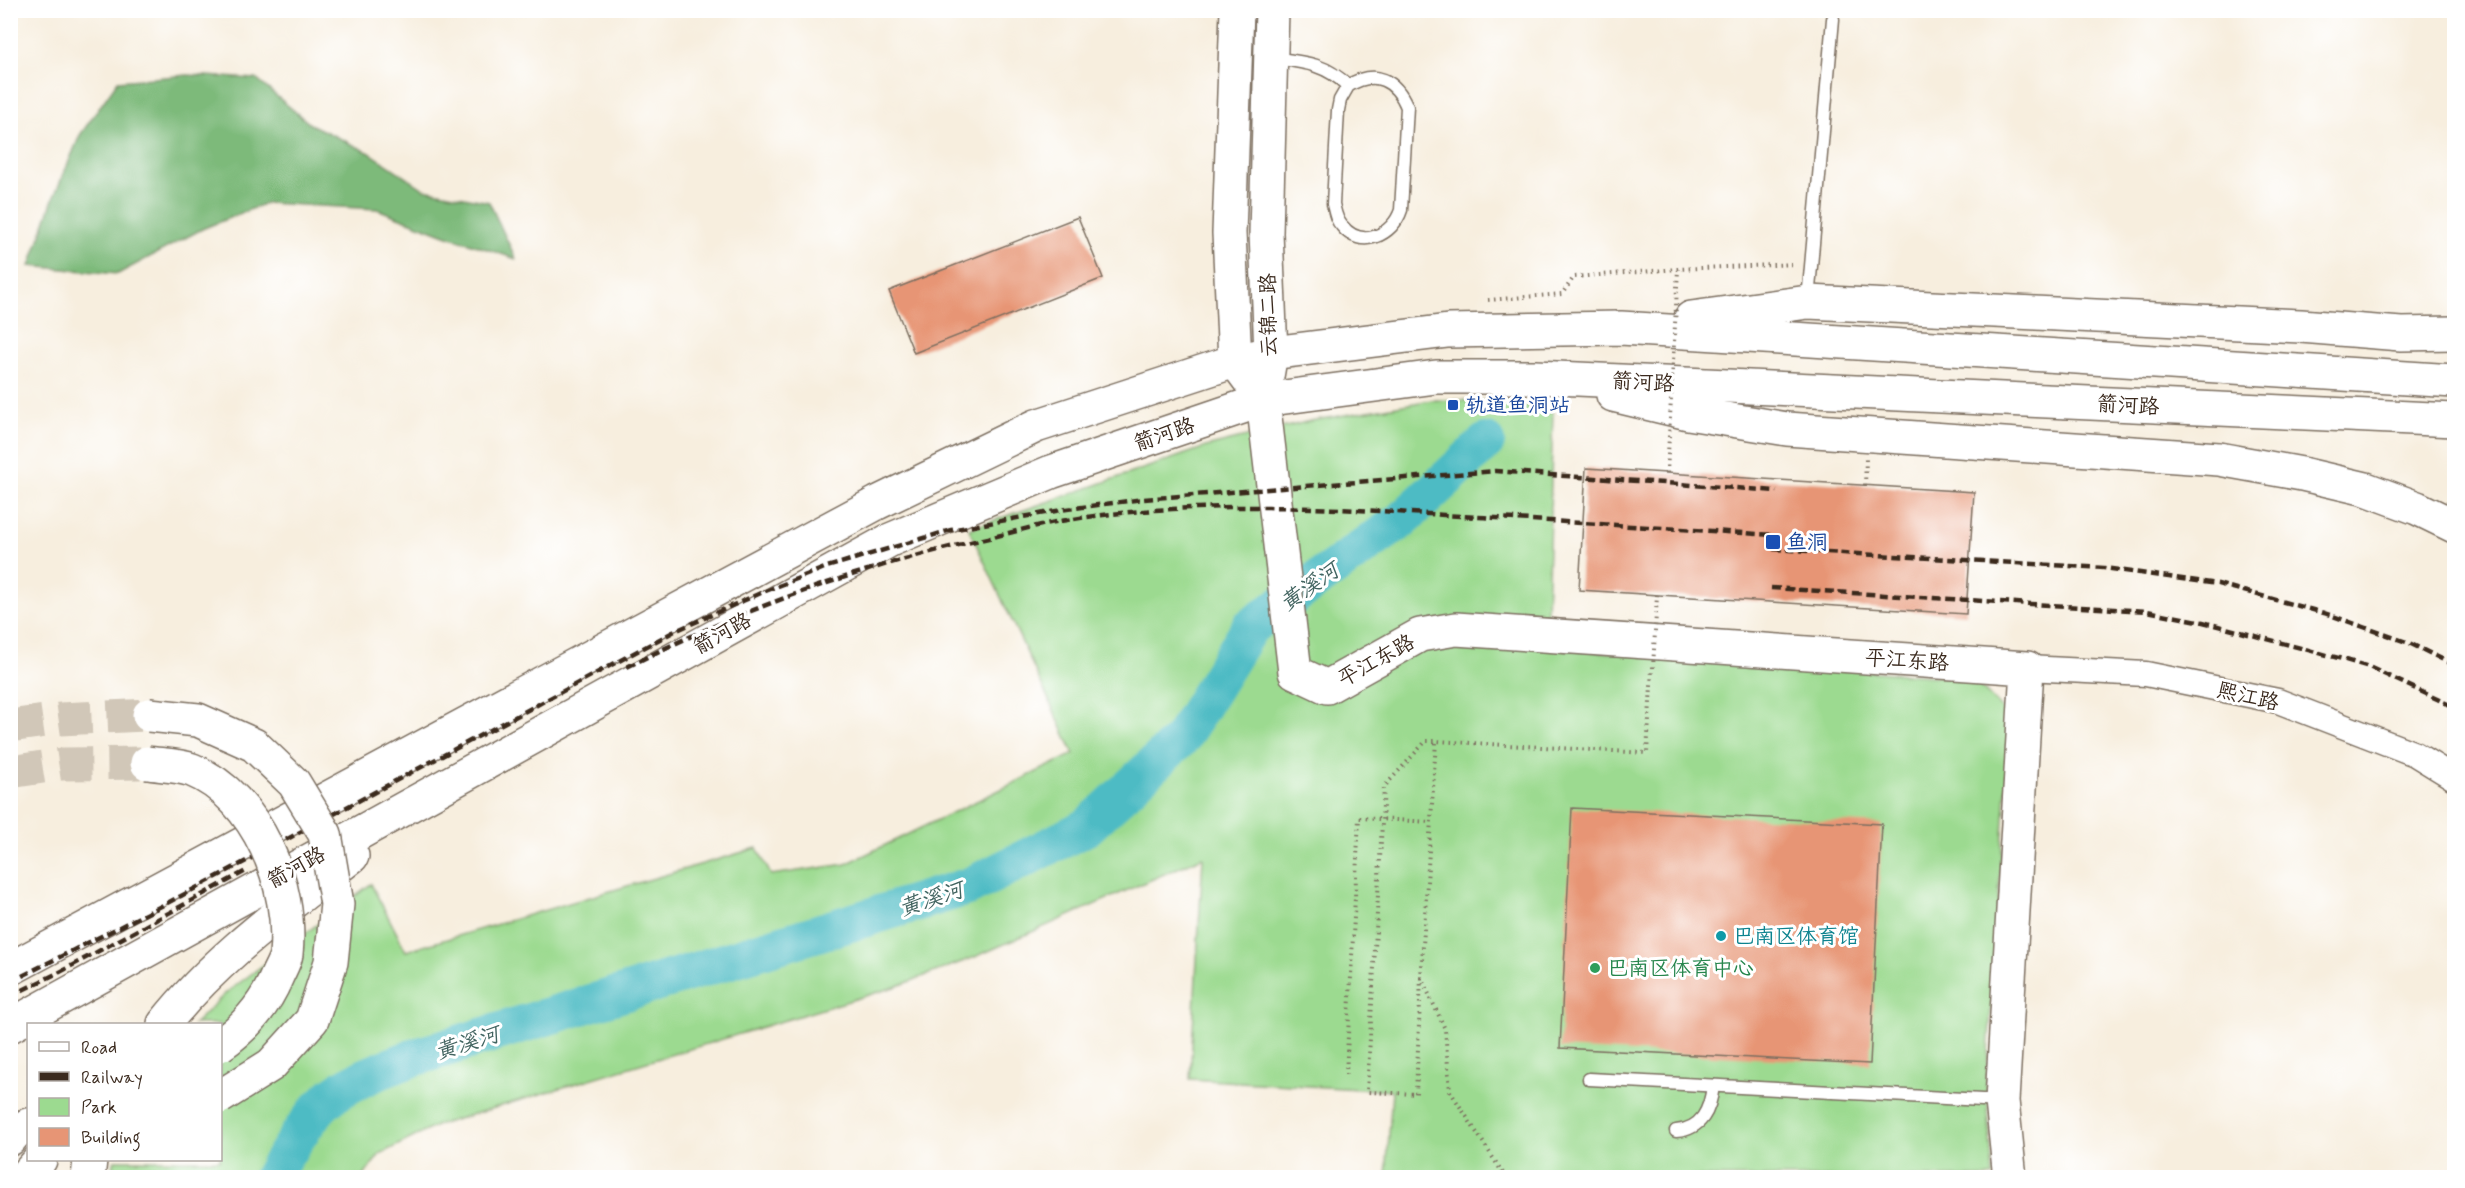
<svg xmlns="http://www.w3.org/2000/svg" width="2465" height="1188" viewBox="0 0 2465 1188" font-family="Mynerve,'LXGW WenKai TC',sans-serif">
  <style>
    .green { fill: #9cda90; stroke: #6c8257; stroke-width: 1.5 }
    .forest { fill: #7dba7a; stroke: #5c724c; stroke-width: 1.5 }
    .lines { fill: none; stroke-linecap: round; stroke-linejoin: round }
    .river { stroke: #4dbbc4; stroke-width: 38 }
    .building { fill: #e79575 }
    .secondary-tunnel { stroke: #d1c7b8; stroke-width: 33; stroke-dasharray: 33 16; stroke-linecap: butt }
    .lane-casing { stroke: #7d6f61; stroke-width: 15 }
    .street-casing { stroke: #7d6f61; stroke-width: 27 }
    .secondary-casing { stroke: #7d6f61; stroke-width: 36 }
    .highway-casing { stroke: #7d6f61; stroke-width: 36 }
    .path { stroke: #7d6f61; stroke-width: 4; stroke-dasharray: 1.5 4.5; stroke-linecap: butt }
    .lane { stroke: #fff; stroke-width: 12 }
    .street { stroke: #fff; stroke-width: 24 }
    .secondary { stroke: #fff; stroke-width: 33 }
    .highway { stroke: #fff; stroke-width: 33 }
    .rail { stroke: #3b2a1e; stroke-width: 4.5; stroke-dasharray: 9 4.5; stroke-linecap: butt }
    .secondary-bridge-casing { stroke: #7d6f61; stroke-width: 36; stroke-linecap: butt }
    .path-bridge { stroke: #7d6f61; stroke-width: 4; stroke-dasharray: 1.5 4.5; stroke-linecap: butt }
    .secondary-bridge { stroke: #fff; stroke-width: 33 }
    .transit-dot { fill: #1a4fb4; stroke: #fff; stroke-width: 2 }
    .culture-dot { fill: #0f9aa8; stroke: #fff; stroke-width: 2 }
    .leisure-dot { fill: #2e9e5b; stroke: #fff; stroke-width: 2 }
    .labels { text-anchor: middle; stroke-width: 6; stroke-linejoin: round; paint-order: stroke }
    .street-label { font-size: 21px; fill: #3b2a1e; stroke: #fff }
    .transit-label { font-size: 21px; fill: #164399; stroke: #fff; text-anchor: start }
    .culture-label { font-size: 21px; fill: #0d838f; stroke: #fff; text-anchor: start }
    .leisure-label { font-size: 21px; fill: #27864d; stroke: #fff; text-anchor: start }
    .water-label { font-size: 22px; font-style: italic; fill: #426460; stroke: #fff }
  </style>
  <rect width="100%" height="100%" fill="#fff"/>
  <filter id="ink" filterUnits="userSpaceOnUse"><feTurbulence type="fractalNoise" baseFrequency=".0167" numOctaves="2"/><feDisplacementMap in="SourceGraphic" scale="12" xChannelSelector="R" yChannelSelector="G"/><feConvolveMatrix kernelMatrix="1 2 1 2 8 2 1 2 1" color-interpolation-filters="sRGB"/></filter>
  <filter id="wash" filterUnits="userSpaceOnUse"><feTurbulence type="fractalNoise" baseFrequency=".008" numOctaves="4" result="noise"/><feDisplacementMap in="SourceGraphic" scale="24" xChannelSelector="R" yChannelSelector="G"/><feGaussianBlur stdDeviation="1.35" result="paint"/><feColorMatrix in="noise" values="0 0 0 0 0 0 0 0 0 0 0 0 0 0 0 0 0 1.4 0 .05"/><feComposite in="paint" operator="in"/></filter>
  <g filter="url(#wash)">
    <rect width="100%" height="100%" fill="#f7eede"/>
    <polygon class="green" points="1432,400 1512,401 1553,413 1546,648 1973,679 2011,718 1986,1082 1993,1177 1386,1177 1392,1091 1190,1079 1203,857 975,957 895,987 438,1125 380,1154 363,1177 109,1178 115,1160 220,1160 220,1024 194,1024 226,993 371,884 406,951 757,848 771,875 846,864 1074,754 969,529 1206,447 1310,421"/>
    <polygon class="forest" points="188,75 256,79 310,124 370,153 424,189 489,202 516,259 445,235 377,209 266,203 202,229 118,274 30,266 53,199 80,135 118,81"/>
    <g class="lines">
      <path class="river" d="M272,1178c9,-18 39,-64 54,-77 23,-20 59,-32 87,-43l557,-172 117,-59 95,-89 68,-111 152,-107 84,-78"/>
    </g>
    <g id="blocks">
      <g class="building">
        <polygon points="1078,217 1103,278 914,353 889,291"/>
        <polygon points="1586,468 1974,492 1966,614 1579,590"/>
        <polygon points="1572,808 1882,824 1870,1064 1560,1048"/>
      </g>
    </g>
  </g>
  <g filter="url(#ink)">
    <use href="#blocks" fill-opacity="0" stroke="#7d6f61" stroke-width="1.5"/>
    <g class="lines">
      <g class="secondary-tunnel">
        <polyline points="10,726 60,719 149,715"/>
        <polyline points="10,772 62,764 147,763"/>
      </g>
      <defs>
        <g id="lane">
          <path d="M1272,58c31,4 53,5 76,28l-8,14 -2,10 -5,94c2,8 3,16 9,22 19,24 51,9 59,-16l6,-103c-11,-27 -32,-38 -59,-21"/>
          <polyline points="1808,300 1833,19"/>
          <polyline points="1589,1079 2001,1101"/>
          <path d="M1676,1131c26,-2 34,-21 37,-45"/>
        </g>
        <polyline id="street" points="2027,668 2146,674 2278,701 2415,754 2454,778"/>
        <g id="secondary">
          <polyline points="1237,10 1229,233 1235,361 1252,384"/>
          <polyline points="1272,10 1266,233 1271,353 1263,400 1295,672 1327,687 1420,635 1456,629 2027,668 2002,1101 2010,1178"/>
          <polyline points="10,1139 15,1133 28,1125"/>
          <polyline points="24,1178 40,1160"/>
        </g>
        <g id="highway">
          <polyline points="1691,318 1808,302 2301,326 2401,334 2454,333"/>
          <polyline points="1613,395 1688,413 1787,429 2219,459 2302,474 2366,489 2417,508 2454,526"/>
          <polyline points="10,969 877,503 1036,426 1235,361 1271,353 1448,331 1621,328 2454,381"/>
          <path d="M164,1024c52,-66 122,-116 188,-168"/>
          <polyline points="10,1026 890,540 1051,472 1263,400 1436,377 1535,377 2454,420"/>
          <polyline points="88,1178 90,1160"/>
        </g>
      </defs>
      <use href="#lane" class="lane-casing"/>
      <use href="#street" class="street-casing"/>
      <use href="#secondary" class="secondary-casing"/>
      <use href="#highway" class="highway-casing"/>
      <g class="path">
        <polyline points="1488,300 1562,294 1574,277 1678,269 1796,264"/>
        <polyline points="1865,485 1866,459"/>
        <polyline points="1421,978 1416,1094 1367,1092 1384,787 1426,741 1436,741"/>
        <polyline points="1346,1075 1359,818 1431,822"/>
        <polyline points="1506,1178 1450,1091 1445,1029 1421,977 1436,741 1647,753 1652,668"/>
      </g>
      <use href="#lane" class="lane"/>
      <use href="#street" class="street"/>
      <use href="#secondary" class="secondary"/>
      <use href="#highway" class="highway"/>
      <g class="rail">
        <polyline points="1773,549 2104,568 2218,584 2324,613 2409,643 2454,665"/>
        <polyline points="1771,588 2147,611 2203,622 2346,660 2369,667 2454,707"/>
        <path d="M627,667c116,-59 239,-102 366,-130 24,-6 49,-13 74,-17 125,-20 252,-13 377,-5 110,6 220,13 330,20"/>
        <polyline points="10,982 181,896 673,632 763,592 827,567 951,530 1067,509 1143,499 1495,471 1777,491"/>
        <polyline points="10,996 60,972 246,871"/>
      </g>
      <defs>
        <g id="secondary-bridge">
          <polyline points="149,715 198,720 254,745 294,783 325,834 337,904 331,962 312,1020 271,1065 220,1097"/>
          <path d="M147,763c14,2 32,2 45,7 66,27 101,117 94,184 -1,7 -6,15 -9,22 -12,29 -31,51 -57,69"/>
        </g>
      </defs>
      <use href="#secondary-bridge" class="secondary-bridge-casing"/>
      <g class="path-bridge">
        <polyline points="1667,473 1678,269"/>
        <polyline points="1653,668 1657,595"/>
      </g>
      <use href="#secondary-bridge" class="secondary-bridge"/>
    </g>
  </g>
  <g class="transit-dot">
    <rect x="1447" y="399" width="12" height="12" rx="3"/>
    <rect x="1765" y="534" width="16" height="16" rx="3"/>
  </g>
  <circle class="culture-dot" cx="1721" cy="936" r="6"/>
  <circle class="leisure-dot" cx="1595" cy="968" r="6"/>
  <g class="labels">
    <g class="street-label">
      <text transform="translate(1268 315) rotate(-91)" y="7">云锦二路</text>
      <text transform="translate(1643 382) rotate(3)" y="7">箭河路</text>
      <text transform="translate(2128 405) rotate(3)" y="7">箭河路</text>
      <text transform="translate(1164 434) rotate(-19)" y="7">箭河路</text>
      <text transform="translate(722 633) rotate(-29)" y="7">箭河路</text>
      <text transform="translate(1376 660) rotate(-29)" y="7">平江东路</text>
      <text transform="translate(1907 660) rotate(4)" y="7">平江东路</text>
      <text transform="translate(2248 696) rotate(13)" y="7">熙江路</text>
      <text transform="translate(296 867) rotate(-29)" y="7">箭河路</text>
    </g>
    <g class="transit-label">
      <text x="1465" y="412">轨道鱼洞站</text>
      <text x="1786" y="549">鱼洞</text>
    </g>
    <g class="culture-label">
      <text x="1733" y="943">巴南区体育馆</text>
    </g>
    <g class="leisure-label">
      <text x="1607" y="975">巴南区体育中心</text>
    </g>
    <g class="water-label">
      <text transform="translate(1309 586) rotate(-35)" y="8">黄溪河</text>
      <text transform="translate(931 898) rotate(-18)" y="8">黄溪河</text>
      <text transform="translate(467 1042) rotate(-17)" y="8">黄溪河</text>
    </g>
  </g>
  <rect width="2465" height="1188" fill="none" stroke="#fff" stroke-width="36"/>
  <rect x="27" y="1023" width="195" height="138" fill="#ffffff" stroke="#b1aaa5" stroke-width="1.5"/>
  <rect x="39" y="1042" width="30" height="9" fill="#ffffff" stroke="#b1aaa5" stroke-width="1.5"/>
  <text x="81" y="1053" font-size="18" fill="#3b2a1e">Road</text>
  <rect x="39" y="1072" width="30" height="9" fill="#3b2a1e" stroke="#b1aaa5" stroke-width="1.5"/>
  <text x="81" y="1083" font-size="18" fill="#3b2a1e">Railway</text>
  <rect x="39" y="1098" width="30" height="18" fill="#9cda90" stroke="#b1aaa5" stroke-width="1.5"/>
  <text x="81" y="1113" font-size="18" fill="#3b2a1e">Park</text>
  <rect x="39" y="1128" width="30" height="18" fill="#e79575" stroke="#b1aaa5" stroke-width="1.5"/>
  <text x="81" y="1143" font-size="18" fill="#3b2a1e">Building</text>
</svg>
